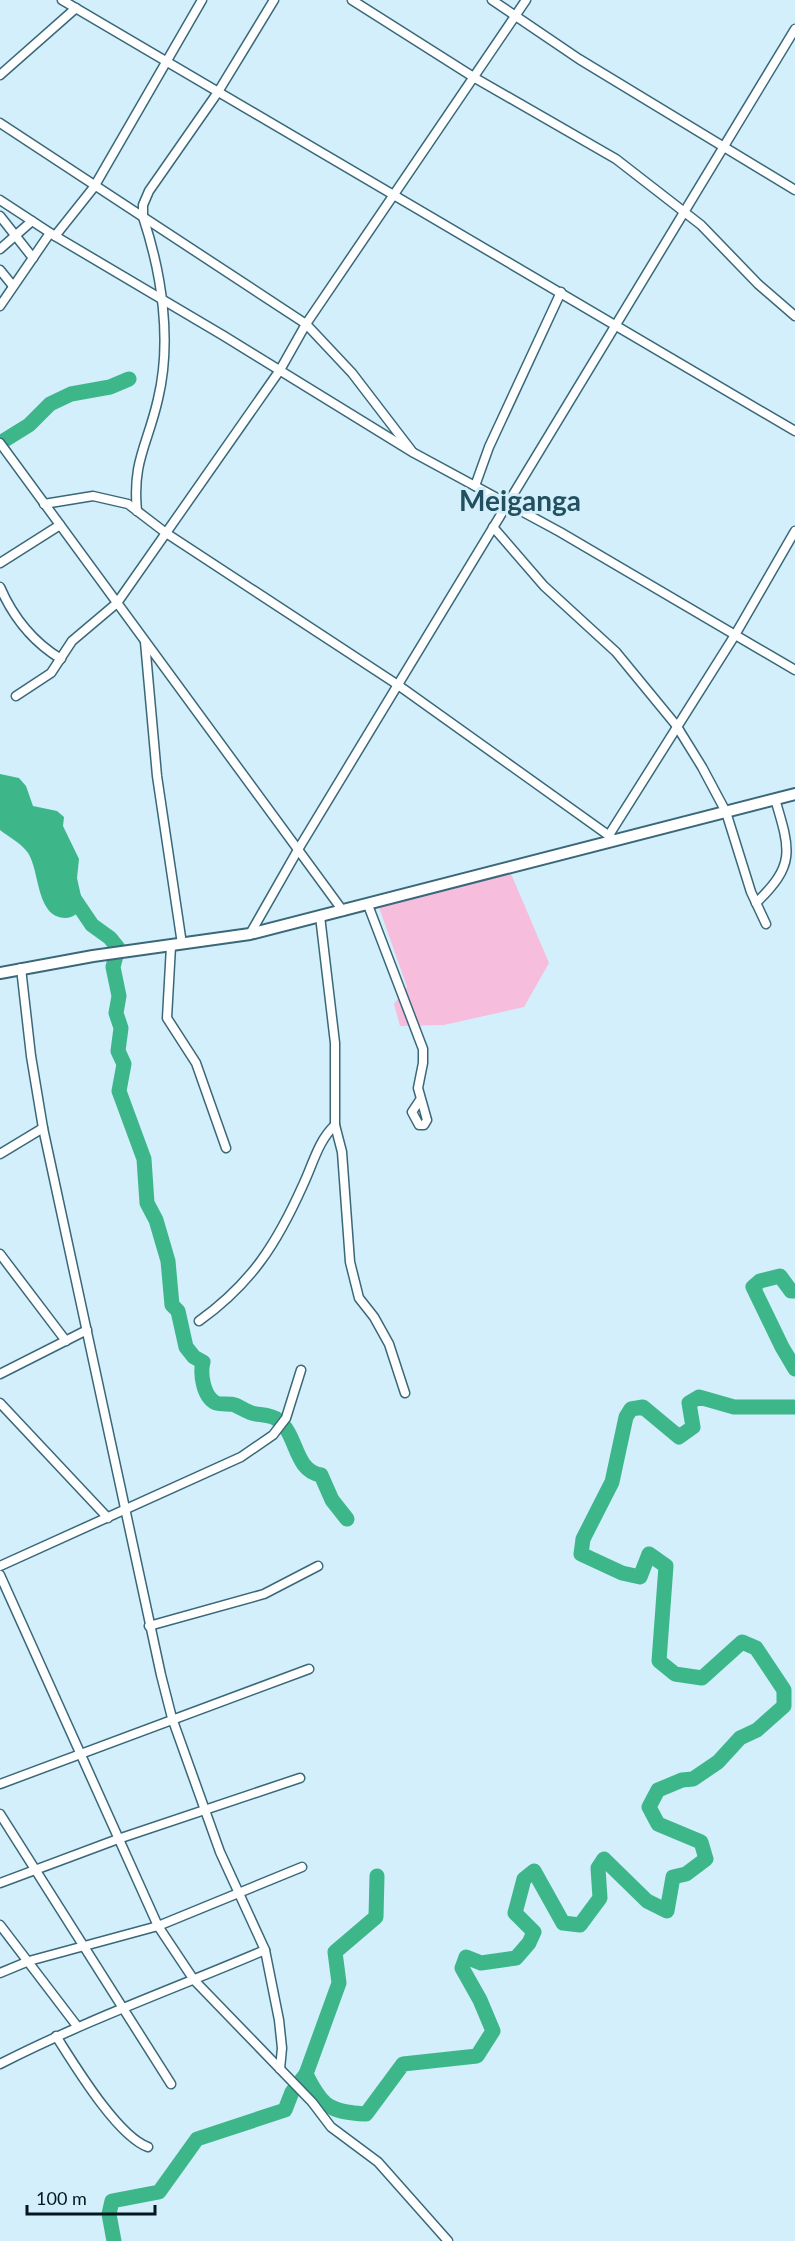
<svg xmlns="http://www.w3.org/2000/svg" width="795" height="2241" viewBox="0 0 795 2241" font-family="Lato,sans-serif">
  <style>
    .green { fill: #f7bddd }
    .water { fill: #3db78a }
    .lines { fill: none; stroke-linecap: round; stroke-linejoin: round }
    .river { stroke: #3db78a; stroke-width: 15 }
    .minor-casing { stroke: #3a6879; stroke-width: 11 }
    .tertiary-casing { stroke: #3a6879; stroke-width: 14 }
    .minor { stroke: #fff; stroke-width: 8 }
    .tertiary { stroke: #fff; stroke-width: 10 }
    .labels { text-anchor: middle; stroke-width: 6; stroke-linejoin: round; paint-order: stroke }
    .town-label { font-size: 28px; font-weight: bold; fill: #225061; stroke: #d2effb }
  </style>
  <rect width="100%" height="100%" fill="#d2effb"/>
  <polygon class="green" points="506,862 549,963 524,1007 444,1025 400,1026 394,1004 407,987 375,896"/>
  <path class="water" d="M0,774l19,4 7,8 7,20 24,5 7,6 -1,9 16,33 -2,19 6,27c-4,7 -9,13 -18,13 -29,-1 -25,-47 -37,-65 -6,-9 -19,-16 -28,-23z"/>
  <g class="lines">
    <g class="river">
      <polyline points="0,443 29,425 50,404 71,394 110,387 129,379"/>
      <path d="M71,894l21,31 18,13 8,10 -5,19 6,29 -3,17 5,15 -3,23 6,13 -5,27 25,68 3,44 9,17 12,41 4,44 6,6 8,36 8,10 9,5c-3,11 0,35 13,41 6,2 13,0 19,2 7,3 13,8 21,9 7,1 16,1 22,6 20,15 16,51 43,55l11,25 15,19"/>
      <polyline points="795,1291 791,1291 780,1276 760,1281 753,1287 782,1347 795,1369"/>
      <path d="M377,1876l-1,41 -41,35 4,31 -33,91c16,33 24,38 60,40l37,-50 74,-8 16,-25 -13,-31 -18,-32 4,-11 15,6 35,-5 13,-15 5,-11 -19,-19 9,-34 10,-8 29,52 17,2 20,-27 -2,-30 6,-9 43,42 20,10 6,-34 13,-3 20,-15 -5,-17 -43,-18 -9,-17 9,-17 24,-10 11,-1 25,-17 22,-24 17,-8 27,-24v-16l-28,-42 -14,-6 -40,36 -27,-4 -16,-13 7,-95 -17,-12 -9,23 -18,-4 -41,-19 2,-15 29,-57 14,-65 5,-8 12,-2 36,30 14,-10 -4,-24 10,-6 35,10h61"/>
      <polyline points="114,2241 109,2214 112,2201 159,2192 197,2139 285,2110 292,2092 306,2074"/>
    </g>
    <defs>
      <g id="minor">
        <polyline points="62,0 795,431"/>
        <polyline points="352,0 475,78 616,159 701,225 758,284 795,316"/>
        <polyline points="492,0 579,59 795,190"/>
        <polyline points="0,75 76,8"/>
        <polyline points="0,123 306,324 352,373 411,450"/>
        <polyline points="0,200 55,236 224,336 414,453 560,532 795,670"/>
        <polyline points="0,216 33,258"/>
        <polyline points="55,236 94,187 202,0"/>
        <polyline points="0,249 32,221"/>
        <polyline points="0,270 13,286"/>
        <polyline points="0,306 50,233"/>
        <polyline points="0,443 343,911"/>
        <polyline points="475,486 489,447 561,292"/>
        <polyline points="44,504 93,496 128,504 166,533 398,685 615,840"/>
        <path d="M137,511c-5,-50 11,-67 21,-112 14,-58 4,-125 -15,-182v-12l6,-14 69,-99 56,-92"/>
        <polyline points="493,527 544,586 616,652 676,725 702,767 726,812 751,892 766,924"/>
        <polyline points="0,563 60,525"/>
        <path d="M0,587c13,30 33,55 61,72"/>
        <polyline points="145,642 157,776 182,944"/>
        <polyline points="16,696 51,673 72,641 117,603 280,370 306,324 526,0"/>
        <polyline points="609,835 735,635 795,531"/>
        <path d="M756,903c39,-38 35,-51 19,-104"/>
        <polyline points="368,905 423,1049 423,1063 418,1088 427,1120 424,1125 419,1125 412,1112 420,1100"/>
        <polyline points="320,916 335,1043 335,1125 342,1152 350,1262 359,1298 374,1317 389,1344 405,1393"/>
        <polyline points="250,934 299,848 795,29"/>
        <polyline points="171,946 167,1018 196,1063 226,1148"/>
        <polyline points="21,968 31,1056 43,1128 161,1675 172,1718 220,1852 265,1950 279,2020 282,2048 280,2069"/>
        <polyline points="0,1154 43,1128"/>
        <polyline points="0,1254 66,1341"/>
        <path d="M199,1321c53,-38 78,-78 104,-136 10,-21 15,-44 32,-60"/>
        <polyline points="0,1374 87,1330"/>
        <polyline points="0,1403 108,1518"/>
        <polyline points="0,1566 241,1457 273,1435 286,1418 301,1370"/>
        <polyline points="0,1575 158,1926 194,1980 312,2102 331,2127 378,2162 448,2241"/>
        <polyline points="149,1626 264,1594 318,1566"/>
        <polyline points="0,1784 309,1669"/>
        <polyline points="0,1814 171,2084"/>
        <polyline points="0,1883 118,1839 300,1778"/>
        <polyline points="0,1925 77,2026"/>
        <polyline points="0,1973 29,1961 158,1926 302,1867"/>
        <path d="M56,2036c18,28 61,100 92,111"/>
        <path d="M0,2064c86,-44 176,-76 265,-114"/>
      </g>
      <polyline id="tertiary" points="0,973 93,956 250,934 795,794"/>
    </defs>
    <use href="#minor" class="minor-casing"/>
    <use href="#tertiary" class="tertiary-casing"/>
    <use href="#minor" class="minor"/>
    <use href="#tertiary" class="tertiary"/>
  </g>
  <g class="labels">
    <g class="town-label">
      <text x="520" y="511">Meiganga</text>
    </g>
  </g>
  <path d="M27 2205v9h128v-9" fill="none" stroke="#05171e" stroke-width="3"/>
  <text x="36" y="2205" font-size="18" fill="#05171e" stroke="#d2effb" stroke-width="4.5" paint-order="stroke">100 m</text>
</svg>
